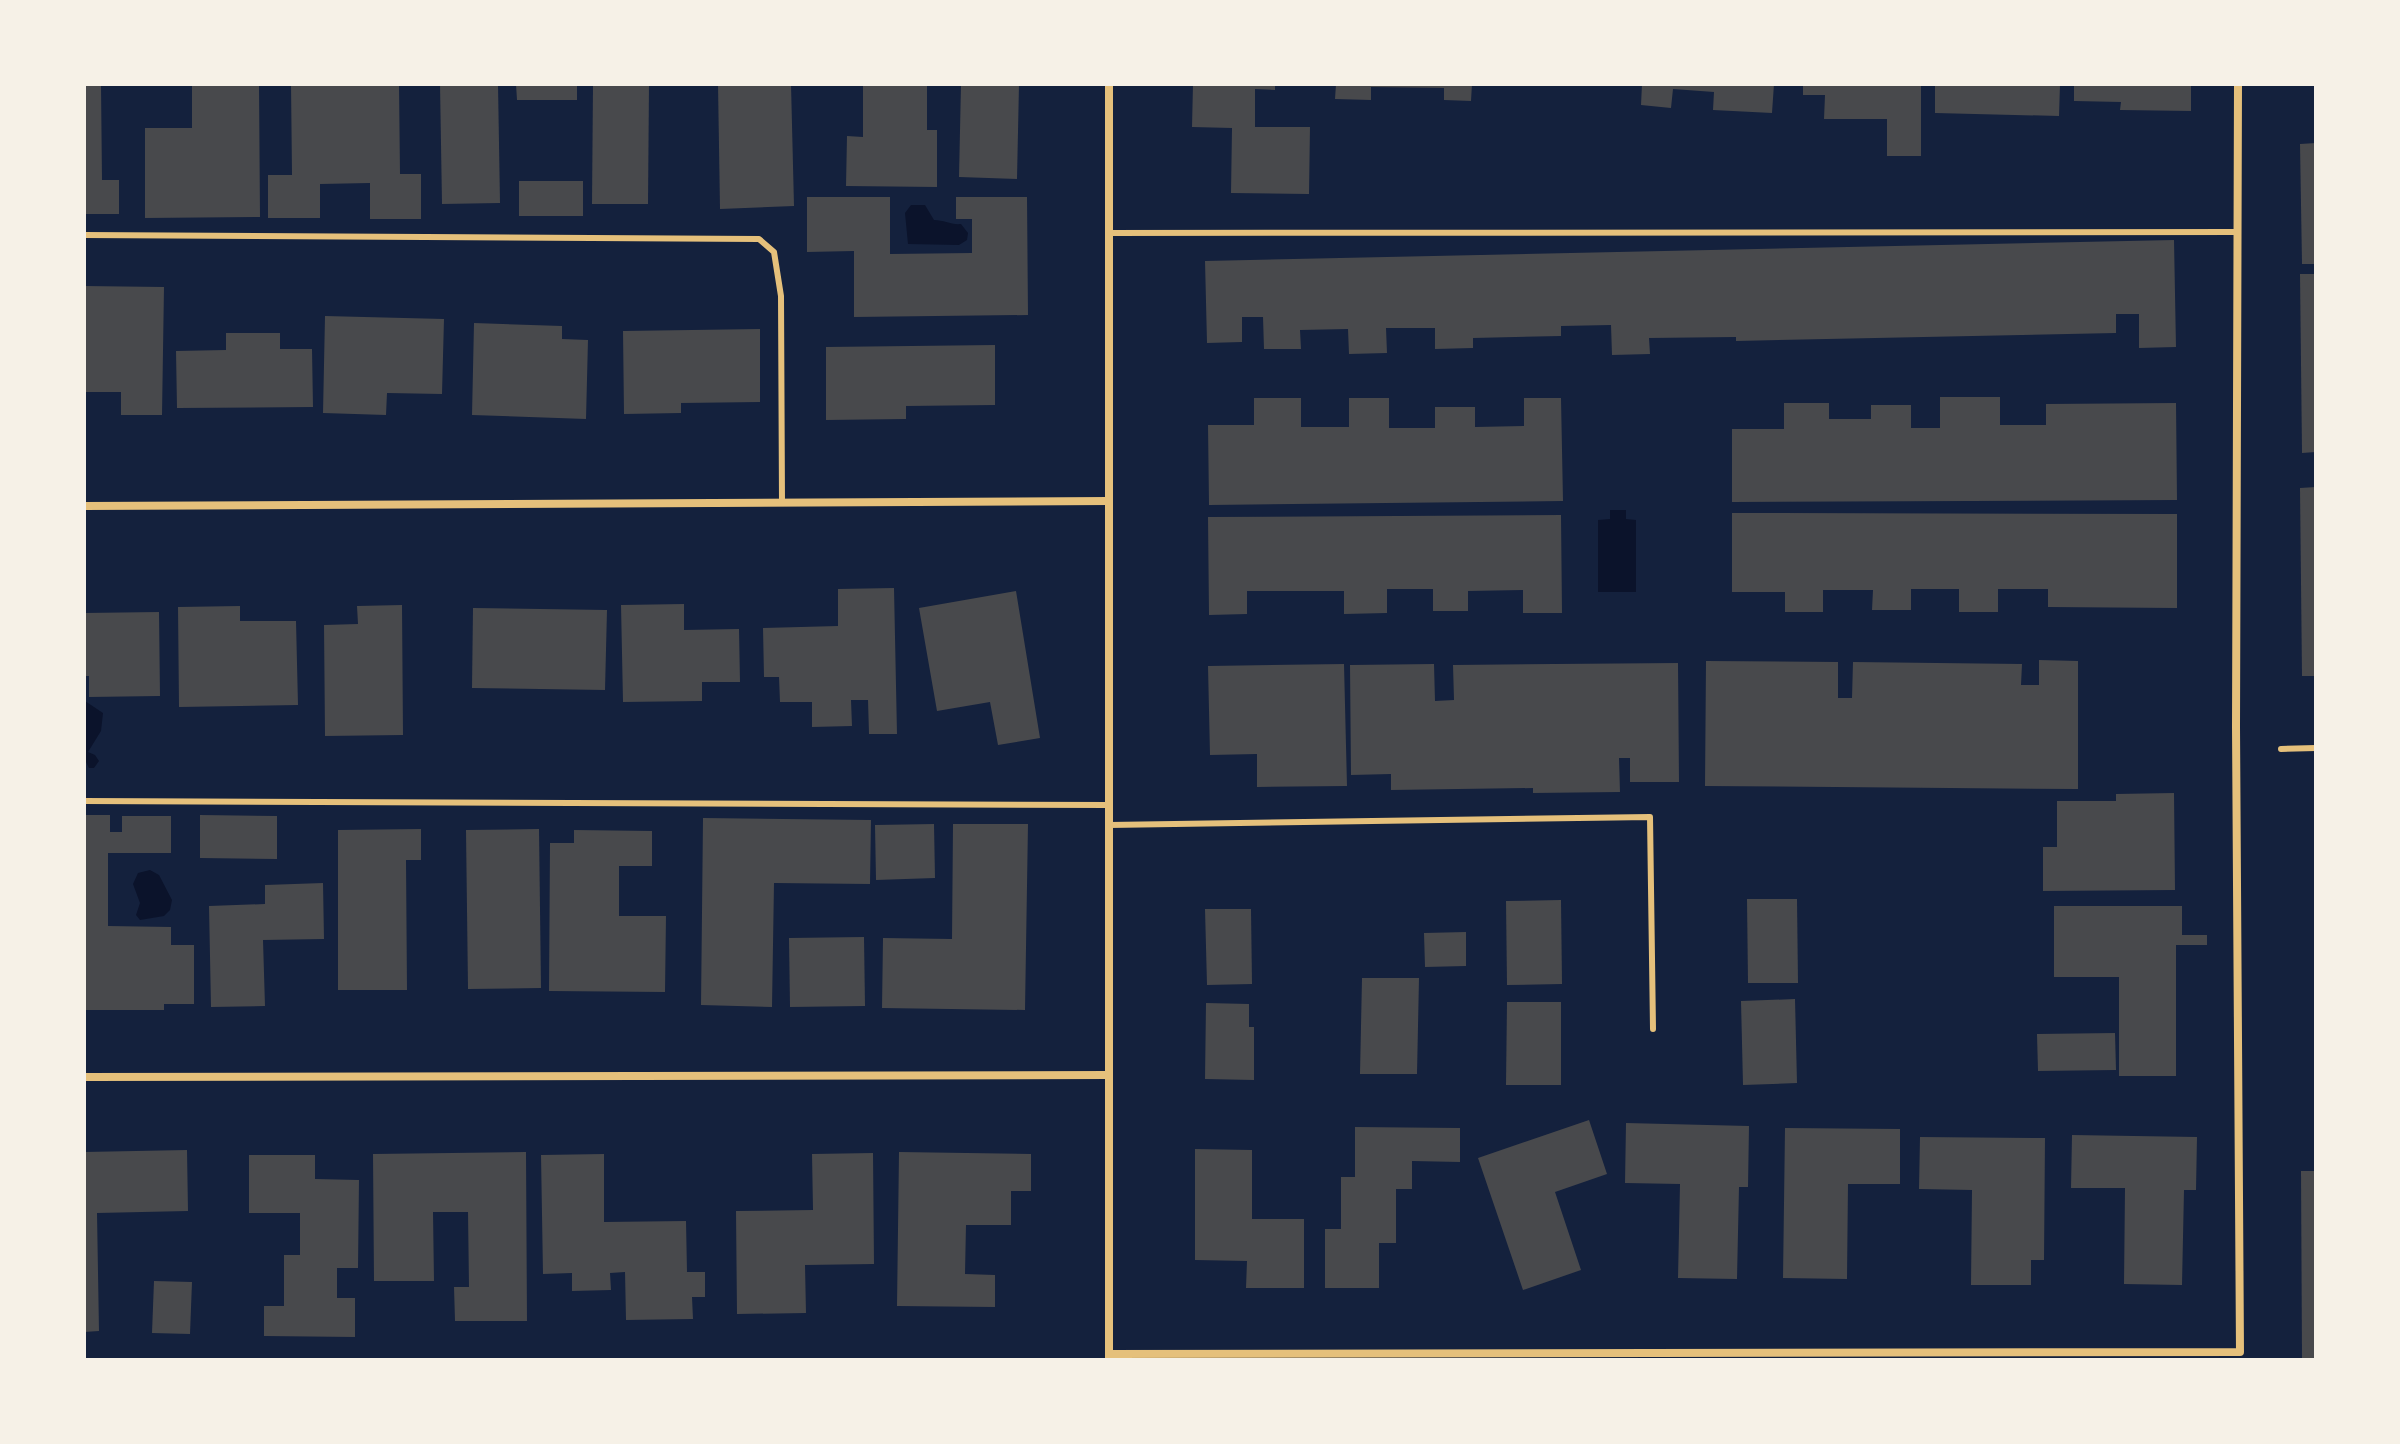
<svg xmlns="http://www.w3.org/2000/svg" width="2400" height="1444" viewBox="0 0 2400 1444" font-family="Commissioner,sans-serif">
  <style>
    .water { fill: #0b132b }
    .building { fill: #48494c }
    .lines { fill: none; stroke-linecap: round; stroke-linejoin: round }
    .service { stroke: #e5c07b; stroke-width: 6 }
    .minor { stroke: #e5c07b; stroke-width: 8 }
  </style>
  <rect width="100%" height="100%" fill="#14213d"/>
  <g class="water">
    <path d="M911,205h14l9,15c10,0 17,5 27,4l7,9 -1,7 -8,5 -51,-1 -3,-31z"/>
    <polygon points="1610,510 1626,510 1626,519 1636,520 1636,592 1598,592 1598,520 1610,519"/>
    <polygon points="85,701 103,713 101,731 88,752 95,755 99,761 94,768 89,768 84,758"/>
    <polygon points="150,870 159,875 172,900 170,910 164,916 140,920 136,915 140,903 133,884 138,873"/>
  </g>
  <g class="building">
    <polygon points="84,84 101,84 102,180 119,180 119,214 84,214"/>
    <polygon points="192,84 259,84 260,217 145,218 145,128 192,128"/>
    <polygon points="291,84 399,84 400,174 421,174 421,219 370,219 370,183 320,184 320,218 268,218 268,175 292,175"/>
    <polygon points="440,84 498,84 500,203 442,204"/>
    <polygon points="516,84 577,84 577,100 517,100"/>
    <polygon points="593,84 649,84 648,204 592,204"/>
    <polygon points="718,84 791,84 794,206 720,209"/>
    <polygon points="863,84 927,84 927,130 937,130 937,187 846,186 847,136 863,137"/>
    <polygon points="961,84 1019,84 1017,179 959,177"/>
    <polygon points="1193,84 1275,84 1275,90 1255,89 1255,127 1310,127 1309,194 1231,193 1232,128 1192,127"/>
    <polygon points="1336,84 1472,84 1471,101 1444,100 1444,88 1371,87 1371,100 1335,99"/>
    <polygon points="1642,84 1774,84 1772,113 1713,110 1714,92 1673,89 1671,108 1641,105"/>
    <polygon points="1803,84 1921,84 1921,156 1887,156 1887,119 1824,119 1825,95 1803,95"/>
    <polygon points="1935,84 2060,84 2059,116 1935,113"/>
    <polygon points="2074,84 2191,84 2191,111 2120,110 2121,102 2074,101"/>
    <polygon points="2316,143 2316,264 2302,264 2300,144"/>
    <rect x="519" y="181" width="64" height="35"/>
    <polygon points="807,197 890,197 890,254 972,253 972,219 956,219 956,197 1027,197 1028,315 854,317 854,251 807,252"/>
    <polygon points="2174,240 2176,347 2139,348 2139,314 2116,314 2116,333 1736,341 1736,337 1649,338 1650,354 1612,355 1611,325 1561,326 1561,336 1473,338 1473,348 1435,349 1435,328 1386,328 1387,353 1349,354 1348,329 1300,330 1301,349 1264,349 1263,317 1242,317 1242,342 1207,343 1205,261"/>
    <polygon points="2300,274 2316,274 2316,452 2302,453"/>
    <polygon points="84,286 164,287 162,415 121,415 121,392 84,392"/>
    <polygon points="325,316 444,319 442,394 387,393 386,415 323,413"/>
    <polygon points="474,323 562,326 562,339 588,340 586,419 472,415"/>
    <polygon points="760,329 760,402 681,403 681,413 624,414 623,331"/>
    <polygon points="226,333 280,333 280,349 312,349 313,407 177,408 176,351 226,350"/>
    <polygon points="995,345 995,405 906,406 906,419 826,420 826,347"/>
    <polygon points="1940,397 2000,397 2000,425 2046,425 2046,404 2176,403 2177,500 1732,502 1732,429 1784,429 1784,403 1829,403 1829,419 1871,419 1871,405 1911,405 1911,428 1940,428"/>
    <polygon points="1254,398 1301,398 1301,427 1349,427 1349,398 1389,398 1389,428 1435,428 1435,407 1475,407 1475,427 1524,426 1524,398 1561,398 1563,501 1209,505 1208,425 1254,425"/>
    <polygon points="2316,487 2316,676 2302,676 2300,488"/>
    <polygon points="1732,513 2177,514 2177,608 2048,607 2048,589 1998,589 1998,612 1959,612 1959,589 1911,589 1911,610 1872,610 1873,590 1823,590 1823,612 1785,612 1785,592 1732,592"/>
    <polygon points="1561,515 1562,613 1523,613 1523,590 1468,591 1468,611 1433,611 1433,589 1387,589 1387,613 1344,614 1344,591 1247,591 1247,614 1209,615 1208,517"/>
    <polygon points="894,588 897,734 869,734 868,700 851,700 852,726 812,727 812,702 780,702 779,677 764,677 763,628 838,626 838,589"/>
    <polygon points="1016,591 1040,738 998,745 990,702 937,711 919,608"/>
    <polygon points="684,604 684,630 739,629 740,682 702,682 702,701 623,702 621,605"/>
    <polygon points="402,605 403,735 325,736 324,625 358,624 357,606"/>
    <polygon points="240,606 240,621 296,621 298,705 179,707 178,607"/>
    <polygon points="473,608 607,610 605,690 472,688"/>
    <polygon points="159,612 160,696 89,697 89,676 84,676 84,613"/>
    <polygon points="2039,660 2078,661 2078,789 1705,786 1706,661 1838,662 1838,698 1852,698 1853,662 2022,664 2021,685 2039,685"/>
    <polygon points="1678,663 1679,782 1630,782 1630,758 1619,758 1620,792 1533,793 1533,788 1391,790 1391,774 1351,775 1350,665 1434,664 1435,701 1454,700 1453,665"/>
    <polygon points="1344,664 1347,786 1257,787 1257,754 1210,755 1208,666"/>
    <polygon points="2174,793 2175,890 2043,891 2043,847 2057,847 2057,801 2116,801 2116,794"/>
    <polygon points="84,815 110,815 110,832 122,832 122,816 171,816 171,853 108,853 108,926 171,927 171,945 194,945 194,1004 164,1004 164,1010 84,1010"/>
    <polygon points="200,815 277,816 277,859 200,858"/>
    <polygon points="703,818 871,820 870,884 774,883 772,1007 701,1005"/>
    <polygon points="934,824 935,878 876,880 875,825"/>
    <polygon points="953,824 1028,824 1025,1010 882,1008 883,938 952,939"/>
    <polygon points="421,829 421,860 406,860 407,990 338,990 338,830"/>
    <polygon points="539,829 541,988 468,989 466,830"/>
    <polygon points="574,830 652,831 652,866 619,866 619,916 666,916 665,992 549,991 550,843 574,843"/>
    <polygon points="323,883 324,939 263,940 265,1006 211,1007 209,906 265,904 265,885"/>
    <polygon points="1747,899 1797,899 1798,983 1748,983"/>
    <polygon points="1561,900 1562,984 1507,985 1506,901"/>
    <polygon points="2054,906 2182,906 2182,935 2207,935 2207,945 2176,945 2176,1076 2119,1076 2119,977 2054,977"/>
    <polygon points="1205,909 1251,909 1252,984 1207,985"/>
    <polygon points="1466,932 1466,966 1425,967 1424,933"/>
    <polygon points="864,937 865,1006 790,1007 789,938"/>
    <polygon points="1362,978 1419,978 1417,1074 1360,1074"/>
    <polygon points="1795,999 1797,1083 1743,1085 1741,1001"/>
    <polygon points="1507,1002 1561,1002 1561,1085 1506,1085"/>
    <polygon points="1206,1003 1249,1004 1249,1027 1254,1027 1254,1080 1205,1079"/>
    <polygon points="2115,1033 2116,1070 2038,1071 2037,1034"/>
    <polygon points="1589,1120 1607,1174 1555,1192 1581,1270 1523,1290 1478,1158"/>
    <polygon points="1626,1123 1749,1126 1748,1187 1739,1187 1737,1279 1678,1278 1680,1184 1625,1183"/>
    <polygon points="1355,1127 1460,1128 1460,1162 1412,1161 1412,1189 1396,1189 1396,1243 1379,1243 1379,1288 1325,1288 1325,1229 1341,1229 1341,1177 1355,1177"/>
    <polygon points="1785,1128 1900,1129 1900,1184 1848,1184 1847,1279 1783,1278"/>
    <polygon points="2072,1135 2197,1137 2196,1190 2184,1190 2182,1285 2124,1284 2125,1188 2071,1188"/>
    <polygon points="1920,1137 2045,1138 2044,1260 2031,1260 2031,1285 1971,1285 1972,1190 1919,1189"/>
    <polygon points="1195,1149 1252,1150 1252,1219 1304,1219 1304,1288 1246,1288 1247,1261 1195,1260"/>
    <polygon points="187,1150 188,1211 97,1213 99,1331 84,1332 84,1152"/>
    <polygon points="526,1152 527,1321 455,1321 454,1287 469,1287 468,1212 433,1212 434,1281 374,1281 373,1154"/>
    <polygon points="899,1152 1031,1154 1031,1191 1011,1191 1011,1225 966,1225 965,1274 995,1275 995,1307 897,1306"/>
    <polygon points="873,1153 874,1264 805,1265 806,1313 737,1314 736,1211 813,1210 812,1154"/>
    <polygon points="604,1154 604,1222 686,1221 687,1272 705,1272 705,1297 692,1297 693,1319 626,1320 625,1272 610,1273 611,1290 572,1291 572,1273 543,1274 541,1155"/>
    <polygon points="249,1155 315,1155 315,1179 359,1180 358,1268 337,1268 337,1298 355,1298 355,1337 264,1336 264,1306 284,1306 284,1255 300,1255 300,1213 249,1213"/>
    <polygon points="2301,1171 2316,1171 2316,1360 2302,1360"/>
    <polygon points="154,1281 192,1282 190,1334 152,1333"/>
  </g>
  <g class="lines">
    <g class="service">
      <polyline points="1109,233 2237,232"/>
      <polyline points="84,235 759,239 774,252 781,296 782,503"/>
      <polyline points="2281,749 2316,748"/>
      <polyline points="84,801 1109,805"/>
      <polyline points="1109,825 1650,817 1653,1029"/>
    </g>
    <g class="minor">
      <polyline points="84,506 1109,501"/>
      <polyline points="84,1077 1109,1075"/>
      <polyline points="1109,1354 2240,1352 2236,727 2238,84"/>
      <polyline points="1109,1360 1109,84"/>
    </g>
  </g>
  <rect width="2400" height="1444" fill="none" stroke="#f6f1e7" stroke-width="172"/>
</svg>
